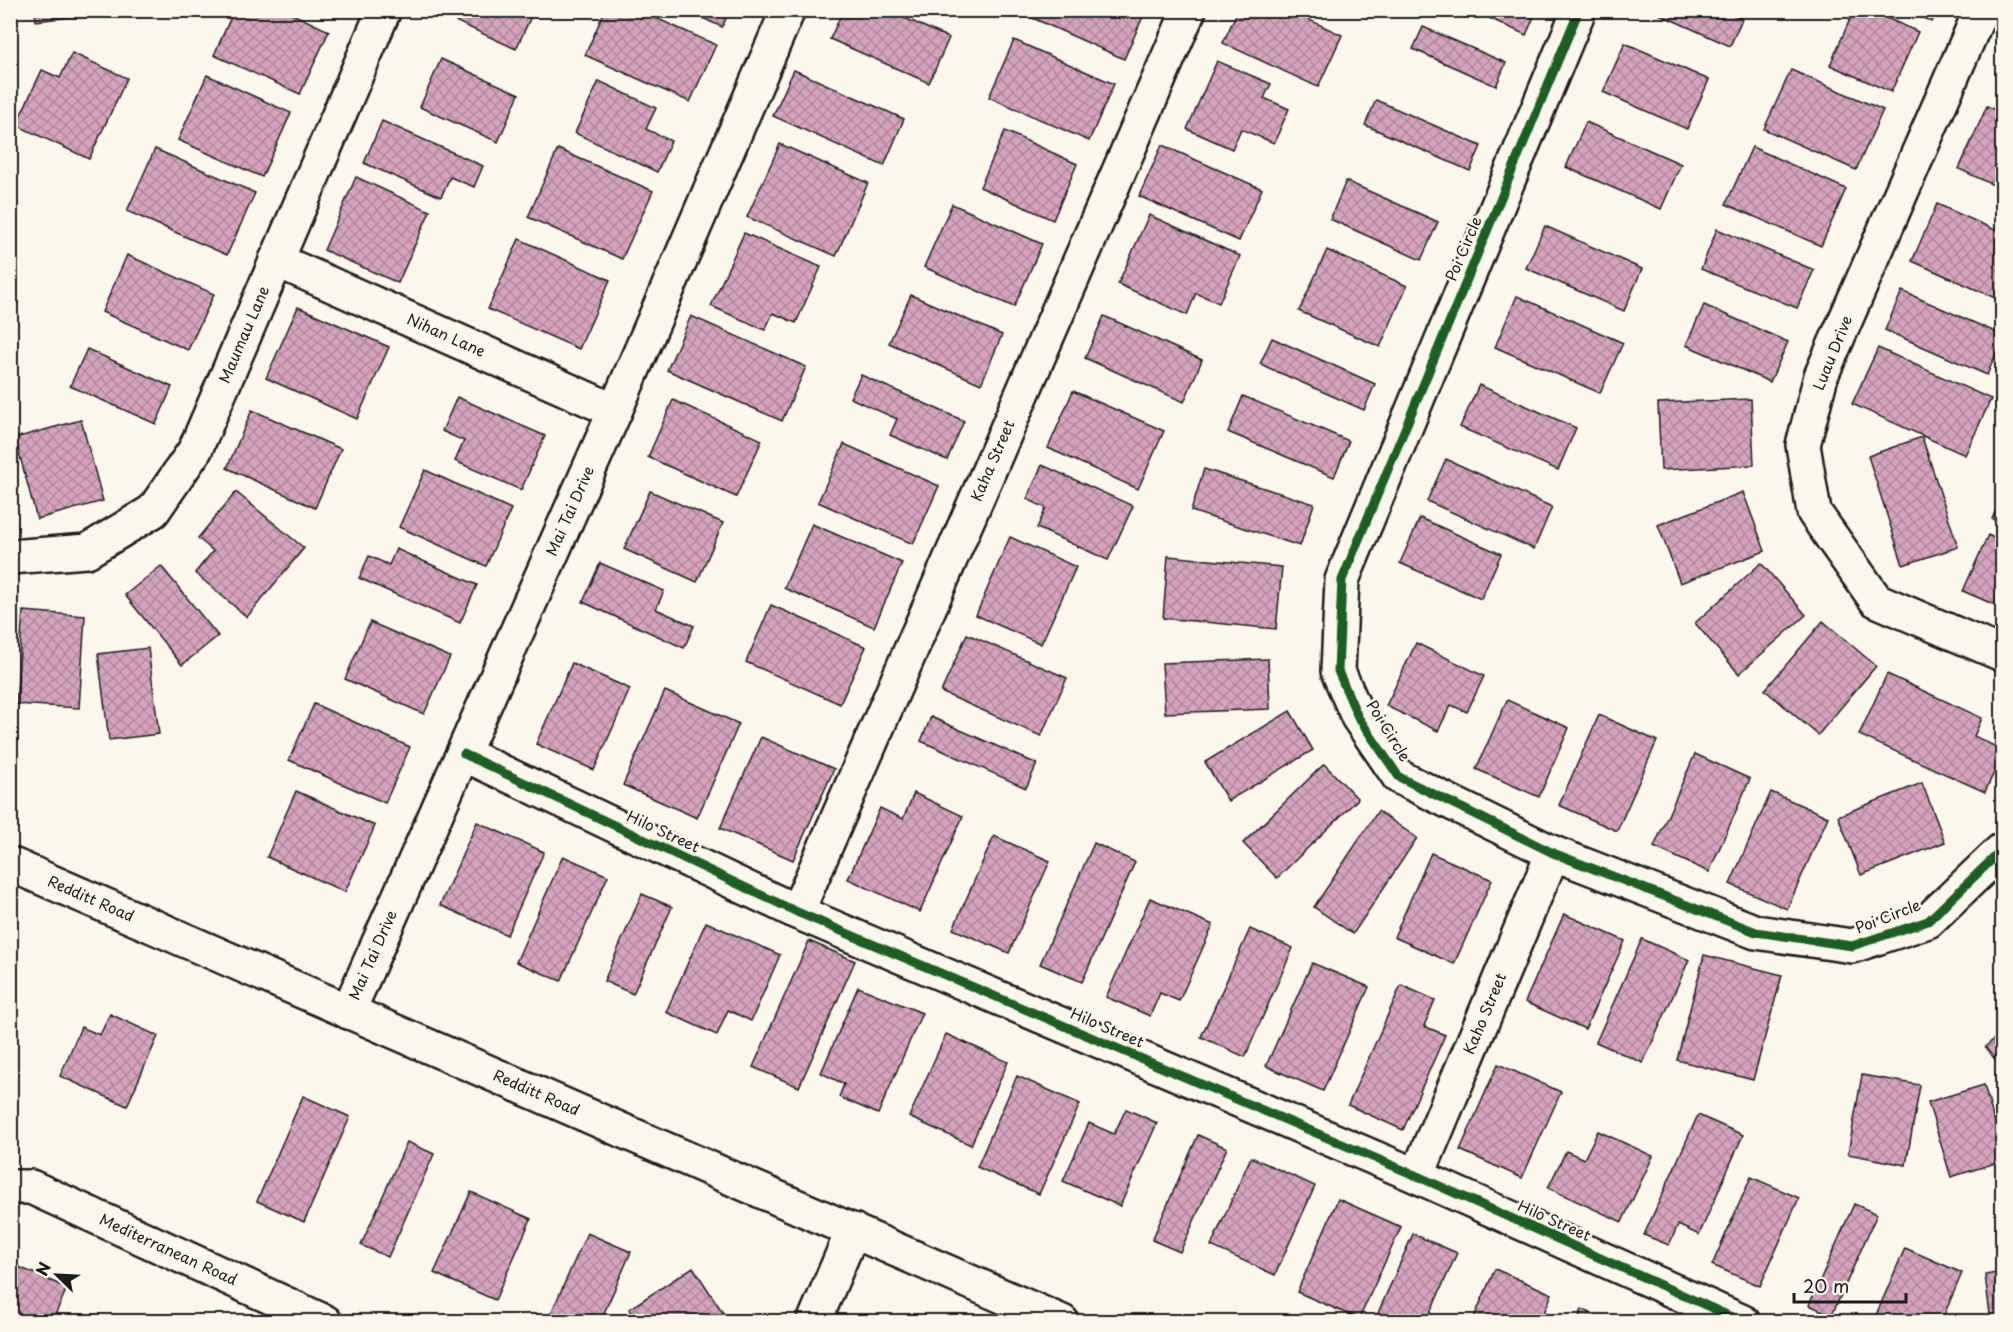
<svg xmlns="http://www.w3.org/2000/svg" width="2013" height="1332" viewBox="0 0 2013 1332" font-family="'Playpen Sans',sans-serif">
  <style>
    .building { fill: url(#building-cross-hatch); stroke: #1c1c1c; stroke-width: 1.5 }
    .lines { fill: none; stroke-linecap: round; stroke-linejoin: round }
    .minor-casing { stroke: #1c1c1c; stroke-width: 38 }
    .minor { stroke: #fbf7ec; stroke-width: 33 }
    .cycleway-casing { stroke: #fbf7ec; stroke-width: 13 }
    .cycleway { stroke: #1b5e20; stroke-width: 9 }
    .labels { text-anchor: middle; stroke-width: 5; stroke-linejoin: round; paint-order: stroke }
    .street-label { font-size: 15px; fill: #1c1c1c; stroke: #fbf7ec }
  </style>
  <defs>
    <pattern id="building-cross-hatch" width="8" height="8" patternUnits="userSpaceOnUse" patternTransform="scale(1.5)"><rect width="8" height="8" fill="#d7a4c0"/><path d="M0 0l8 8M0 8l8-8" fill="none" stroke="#ae859b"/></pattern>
  </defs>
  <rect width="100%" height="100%" fill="#fbf7ec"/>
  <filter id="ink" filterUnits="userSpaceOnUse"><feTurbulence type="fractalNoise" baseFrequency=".0167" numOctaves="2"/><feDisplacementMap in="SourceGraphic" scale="12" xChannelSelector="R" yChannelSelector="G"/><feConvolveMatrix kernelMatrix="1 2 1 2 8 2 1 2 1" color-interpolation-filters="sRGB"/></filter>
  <g filter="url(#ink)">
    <g class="building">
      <polygon points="35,10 134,10 36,21"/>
      <polygon points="234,10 284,10 329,31 300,94 214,55"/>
      <polygon points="447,10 534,10 516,49 444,16"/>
      <polygon points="605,10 638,10 716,45 690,102 585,55"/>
      <polygon points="685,10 730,10 722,27"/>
      <polygon points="843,10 887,10 949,38 929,83 830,39"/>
      <polygon points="1028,10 1146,10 1124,59 1026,15"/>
      <polygon points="1238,10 1288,10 1342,35 1318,87 1223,43"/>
      <polygon points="1472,10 1537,10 1526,35"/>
      <polygon points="1650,10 1724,10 1742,19 1730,46"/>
      <polygon points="1854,10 1869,10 1918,32 1891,92 1830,65"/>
      <polygon points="1906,10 1937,10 1932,22"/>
      <polygon points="1423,27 1506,63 1496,86 1413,49"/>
      <polygon points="1014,40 1114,84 1089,141 989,97"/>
      <polygon points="1625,43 1709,80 1687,129 1603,92"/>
      <polygon points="72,53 127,78 89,159 16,125 42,70 60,78"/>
      <polygon points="441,59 519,94 498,142 420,107"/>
      <polygon points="1217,61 1271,84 1264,98 1289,109 1274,143 1241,129 1232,149 1187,129"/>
      <polygon points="794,70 904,119 884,166 773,116"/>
      <polygon points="1791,70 1883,110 1856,170 1764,129"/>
      <polygon points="207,75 291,113 262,177 178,140"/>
      <polygon points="599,81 656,108 646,129 671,141 657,172 575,133"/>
      <polygon points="1376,100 1481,146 1470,171 1365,125"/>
      <polygon points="1987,106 2002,113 2002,189 1959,169"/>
      <polygon points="382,121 483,166 474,187 450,177 441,197 364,163"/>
      <polygon points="1586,122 1681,164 1661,209 1566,167"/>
      <polygon points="1005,131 1077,164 1053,220 980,187"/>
      <polygon points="780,144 868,183 836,256 747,217"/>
      <polygon points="1162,145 1262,189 1239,241 1139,196"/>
      <polygon points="1752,147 1846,189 1821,246 1726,204"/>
      <polygon points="155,149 255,193 227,255 127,211"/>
      <polygon points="558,149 653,191 622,259 528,217"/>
      <polygon points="356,177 430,211 398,283 324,250"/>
      <polygon points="1346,181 1438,222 1421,260 1330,219"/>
      <polygon points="952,204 1042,244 1014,307 924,267"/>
      <polygon points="1937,204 2002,233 2002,301 1912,261"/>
      <polygon points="1149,215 1240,256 1219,303 1196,293 1187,315 1118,284"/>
      <polygon points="1545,226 1642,269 1624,311 1526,268"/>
      <polygon points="1717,229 1814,270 1797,308 1701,269"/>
      <polygon points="744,233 821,267 796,323 773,313 765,330 711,306"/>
      <polygon points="519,239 610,280 579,349 488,309"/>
      <polygon points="1327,250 1407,286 1380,347 1299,311"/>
      <polygon points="127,255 214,294 188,350 102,312"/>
      <polygon points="1902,291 2002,335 2002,339 1987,375 1885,330"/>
      <polygon points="911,295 1002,335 981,384 889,343"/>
      <polygon points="1517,296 1623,343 1600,393 1495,347"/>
      <polygon points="1704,305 1788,342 1770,382 1686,345"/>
      <polygon points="298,307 389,347 357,419 266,378"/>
      <polygon points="691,316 806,367 782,421 667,370"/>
      <polygon points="1104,316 1202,360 1184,402 1085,358"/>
      <polygon points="1272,338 1375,384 1364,410 1260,364"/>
      <polygon points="1878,348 1991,399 1965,455 1852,404"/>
      <polygon points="87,349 172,387 156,424 70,386"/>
      <polygon points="861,375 964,421 947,460 890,435 897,419 850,398"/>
      <polygon points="1479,385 1576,428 1558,470 1460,427"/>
      <polygon points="1073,391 1164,431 1138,489 1048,448"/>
      <polygon points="1243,396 1349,441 1334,477 1228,432"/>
      <polygon points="457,397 545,436 521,490 455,461 464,441 442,431"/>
      <polygon points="1751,399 1754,465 1661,470 1658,403"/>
      <polygon points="673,400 762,440 736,497 648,457"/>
      <polygon points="252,410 341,449 315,508 227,468"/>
      <polygon points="81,420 103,501 37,519 15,438"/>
      <polygon points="1922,437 1958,547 1903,565 1868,456"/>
      <polygon points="844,444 939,486 913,544 818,502"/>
      <polygon points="1446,459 1552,507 1534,549 1427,501"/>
      <polygon points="1042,465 1133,506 1108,560 1037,528 1046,508 1027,499"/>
      <polygon points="1204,469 1314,504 1300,546 1191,511"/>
      <polygon points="425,470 511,509 486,566 399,527"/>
      <polygon points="650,491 723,523 697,582 624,549"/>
      <polygon points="236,492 304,548 247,617 195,573 213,551 198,538"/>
      <polygon points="1743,492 1765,551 1680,583 1658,525"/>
      <polygon points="2002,496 2002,524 1992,519"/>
      <polygon points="1420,518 1501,554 1481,599 1400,563"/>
      <polygon points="812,524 902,563 874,627 784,588"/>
      <polygon points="1988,535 2002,542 2002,608 1963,591"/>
      <polygon points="1010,537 1076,567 1041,644 976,615"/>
      <polygon points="396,549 477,585 460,623 359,578 369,556 389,565"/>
      <polygon points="1168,556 1282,567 1276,629 1163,618"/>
      <polygon points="600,563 664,591 656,609 694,626 684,648 583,602"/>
      <polygon points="1761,563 1806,615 1739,674 1695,623"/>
      <polygon points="161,566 218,636 182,665 125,595"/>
      <polygon points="771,605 866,647 840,704 746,662"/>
      <polygon points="23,611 85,616 79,708 16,704"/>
      <polygon points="1823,621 1876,666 1818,735 1765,690"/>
      <polygon points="370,622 450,657 424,714 345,679"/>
      <polygon points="967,634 1067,678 1041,736 941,692"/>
      <polygon points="1416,643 1484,676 1467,712 1451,705 1438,731 1386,706"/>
      <polygon points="148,648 159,734 109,740 98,654"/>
      <polygon points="1268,659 1270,709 1165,713 1162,663"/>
      <polygon points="572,663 630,689 594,770 536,744"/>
      <polygon points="1887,674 1982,718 1974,736 2002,750 2002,755 1985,792 1859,735"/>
      <polygon points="665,691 739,724 697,818 623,785"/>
      <polygon points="1507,700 1569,728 1539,797 1476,769"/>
      <polygon points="314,704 410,747 385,803 289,760"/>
      <polygon points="1290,711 1313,750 1228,801 1205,762"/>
      <polygon points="1599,715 1657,741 1617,831 1559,805"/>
      <polygon points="931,717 1037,764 1026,788 921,741"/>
      <polygon points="761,737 834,769 793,860 720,828"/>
      <polygon points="1695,754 1750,779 1709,872 1654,847"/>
      <polygon points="1324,764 1358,799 1277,878 1243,843"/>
      <polygon points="1922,783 1945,842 1861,875 1838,816"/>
      <polygon points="296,791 375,826 345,892 267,857"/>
      <polygon points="1771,792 1828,817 1787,909 1730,884"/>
      <polygon points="914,793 963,816 920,912 848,879 880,808 903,819"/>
      <polygon points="1378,811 1417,838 1353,934 1314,907"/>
      <polygon points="477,822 544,852 507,935 440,905"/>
      <polygon points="994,836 1050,861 1009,953 953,929"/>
      <polygon points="1094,843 1135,862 1082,982 1040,964"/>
      <polygon points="1431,853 1492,880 1454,964 1394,937"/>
      <polygon points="563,856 608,876 561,981 516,962"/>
      <polygon points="642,894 672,907 633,994 604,981"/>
      <polygon points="1150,898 1213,925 1179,1001 1160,993 1150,1016 1106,997"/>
      <polygon points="1564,914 1625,941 1585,1029 1525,1002"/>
      <polygon points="706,922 780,955 751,1021 728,1010 717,1035 666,1012"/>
      <polygon points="1250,929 1293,948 1245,1057 1201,1037"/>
      <polygon points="1642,939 1689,960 1643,1063 1596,1042"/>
      <polygon points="809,941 855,961 799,1087 753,1067"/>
      <polygon points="1704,955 1782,975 1753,1080 1677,1060"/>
      <polygon points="1312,963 1369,987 1323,1091 1266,1066"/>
      <polygon points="1401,985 1435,1000 1424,1026 1445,1035 1403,1130 1348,1105"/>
      <polygon points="858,987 922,1013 878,1114 839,1097 844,1084 821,1073"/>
      <polygon points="110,1014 158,1036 127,1106 60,1076 81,1027 100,1035"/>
      <polygon points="2002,1032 2002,1068 1985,1047"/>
      <polygon points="946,1034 1008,1062 971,1145 909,1117"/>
      <polygon points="1498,1064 1561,1092 1522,1178 1460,1150"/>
      <polygon points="1862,1075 1920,1085 1906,1165 1848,1154"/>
      <polygon points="1017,1076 1080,1104 1039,1194 977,1167"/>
      <polygon points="1984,1085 2002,1148 2002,1161 1951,1177 1928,1102"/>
      <polygon points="303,1096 350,1117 304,1222 257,1201"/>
      <polygon points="1126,1109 1157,1123 1120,1206 1063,1181 1089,1123 1114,1134"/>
      <polygon points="1698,1115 1743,1135 1699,1235 1678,1225 1669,1245 1644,1235"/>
      <polygon points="1598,1131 1653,1156 1622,1222 1548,1188 1566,1151 1584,1159"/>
      <polygon points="1198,1135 1227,1148 1180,1252 1152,1240"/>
      <polygon points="407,1142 434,1154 388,1257 361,1245"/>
      <polygon points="1251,1157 1315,1186 1275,1275 1211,1246"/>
      <polygon points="1751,1177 1799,1198 1760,1286 1712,1265"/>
      <polygon points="471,1192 531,1219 495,1300 434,1273"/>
      <polygon points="1338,1199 1401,1227 1359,1319 1297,1292"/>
      <polygon points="1854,1204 1877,1214 1832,1315 1809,1305"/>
      <polygon points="587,1233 631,1252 600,1322 556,1322 549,1318"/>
      <polygon points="1413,1234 1457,1253 1426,1322 1374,1322"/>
      <polygon points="1905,1248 1962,1273 1941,1322 1873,1322"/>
      <polygon points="10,1263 67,1288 52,1322 10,1322"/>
      <polygon points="693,1267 729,1322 637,1322 629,1309"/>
      <polygon points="1495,1269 1552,1294 1540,1322 1472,1322"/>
      <polygon points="2002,1272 2002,1322 1991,1322 1985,1275"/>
      <polygon points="1582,1309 1610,1322 1577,1322"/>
    </g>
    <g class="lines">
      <defs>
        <g id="minor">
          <polyline points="1579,10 1342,580 1338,671 1358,717 1399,777 1553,853 1756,932 1852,946 1928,921 2002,850"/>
          <polyline points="1981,10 1821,376 1803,445 1814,512 1876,600 2002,654"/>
          <path id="s1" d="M276,260l339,151"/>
          <path id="s2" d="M10,557l77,-6 66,-40 42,-61 189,-440"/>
          <polyline points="464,754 797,912 1417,1176 1743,1322"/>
          <path id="s3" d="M10,864l1052,458"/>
          <path id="s4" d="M797,912l392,-902"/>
          <path id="s5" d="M348,1012l267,-601 173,-401"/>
          <path id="s6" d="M1417,1176l136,-323"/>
          <path id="s7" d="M10,1187h21l294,135"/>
          <polyline points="814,1322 853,1230"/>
        </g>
      </defs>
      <use href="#minor" class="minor-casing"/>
      <use href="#minor" class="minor"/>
      <defs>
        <g id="cycleway">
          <polyline points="1579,10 1342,580 1338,671 1358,717 1399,777 1553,853 1756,932 1852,946 1928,921 2002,850"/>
          <polyline points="464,754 797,912 1417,1176 1743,1322"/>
        </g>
      </defs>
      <use href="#cycleway" class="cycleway-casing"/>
      <use href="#cycleway" class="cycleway"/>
    </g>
  </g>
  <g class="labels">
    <g class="street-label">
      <text transform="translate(1464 249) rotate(-67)" y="5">Poi Circle</text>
      <text dy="5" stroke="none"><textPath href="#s2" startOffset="354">Maumau Lane</textPath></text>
      <text dy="5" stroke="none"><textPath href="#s1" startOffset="186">Nihan Lane</textPath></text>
      <text transform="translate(1833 353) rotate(-68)" y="5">Luau Drive</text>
      <text dy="5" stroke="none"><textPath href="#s4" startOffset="492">Kaha Street</textPath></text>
      <text dy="5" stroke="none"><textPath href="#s5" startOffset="548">Mai Tai Drive</textPath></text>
      <text transform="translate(1388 731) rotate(58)" y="5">Poi Circle</text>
      <text transform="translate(663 832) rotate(25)" y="5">Hilo Street</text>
      <text dy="5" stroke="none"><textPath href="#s3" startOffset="88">Redditt Road</textPath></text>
      <text transform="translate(1888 917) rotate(-21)" y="5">Poi Circle</text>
      <text dy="5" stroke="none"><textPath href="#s5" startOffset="62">Mai Tai Drive</textPath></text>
      <text dy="5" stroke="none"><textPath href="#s6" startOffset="176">Kaho Street</textPath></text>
      <text transform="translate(1107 1028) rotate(23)" y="5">Hilo Street</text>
      <text dy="5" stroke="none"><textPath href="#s3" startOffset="574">Redditt Road</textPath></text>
      <text transform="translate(1554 1221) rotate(24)" y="5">Hilo Street</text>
      <text dy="5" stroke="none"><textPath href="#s7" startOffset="172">Mediterranean Road</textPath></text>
    </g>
  </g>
  <rect width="2013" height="1332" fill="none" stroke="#fbf7ec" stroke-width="36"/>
  <rect x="18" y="18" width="1977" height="1296" fill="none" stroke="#1c1c1c" stroke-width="2" filter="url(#ink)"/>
  <g transform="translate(57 1275) rotate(294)" stroke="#fbf7ec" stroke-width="4.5" paint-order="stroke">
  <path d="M0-4.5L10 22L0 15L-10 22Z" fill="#1c1c1c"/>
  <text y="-9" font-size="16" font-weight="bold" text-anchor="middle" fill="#1c1c1c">N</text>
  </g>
  <path d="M1794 1293v9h112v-9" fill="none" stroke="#1c1c1c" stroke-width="3"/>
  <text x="1803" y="1293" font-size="18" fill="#1c1c1c" stroke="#fbf7ec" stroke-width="4.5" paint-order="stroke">20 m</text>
</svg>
